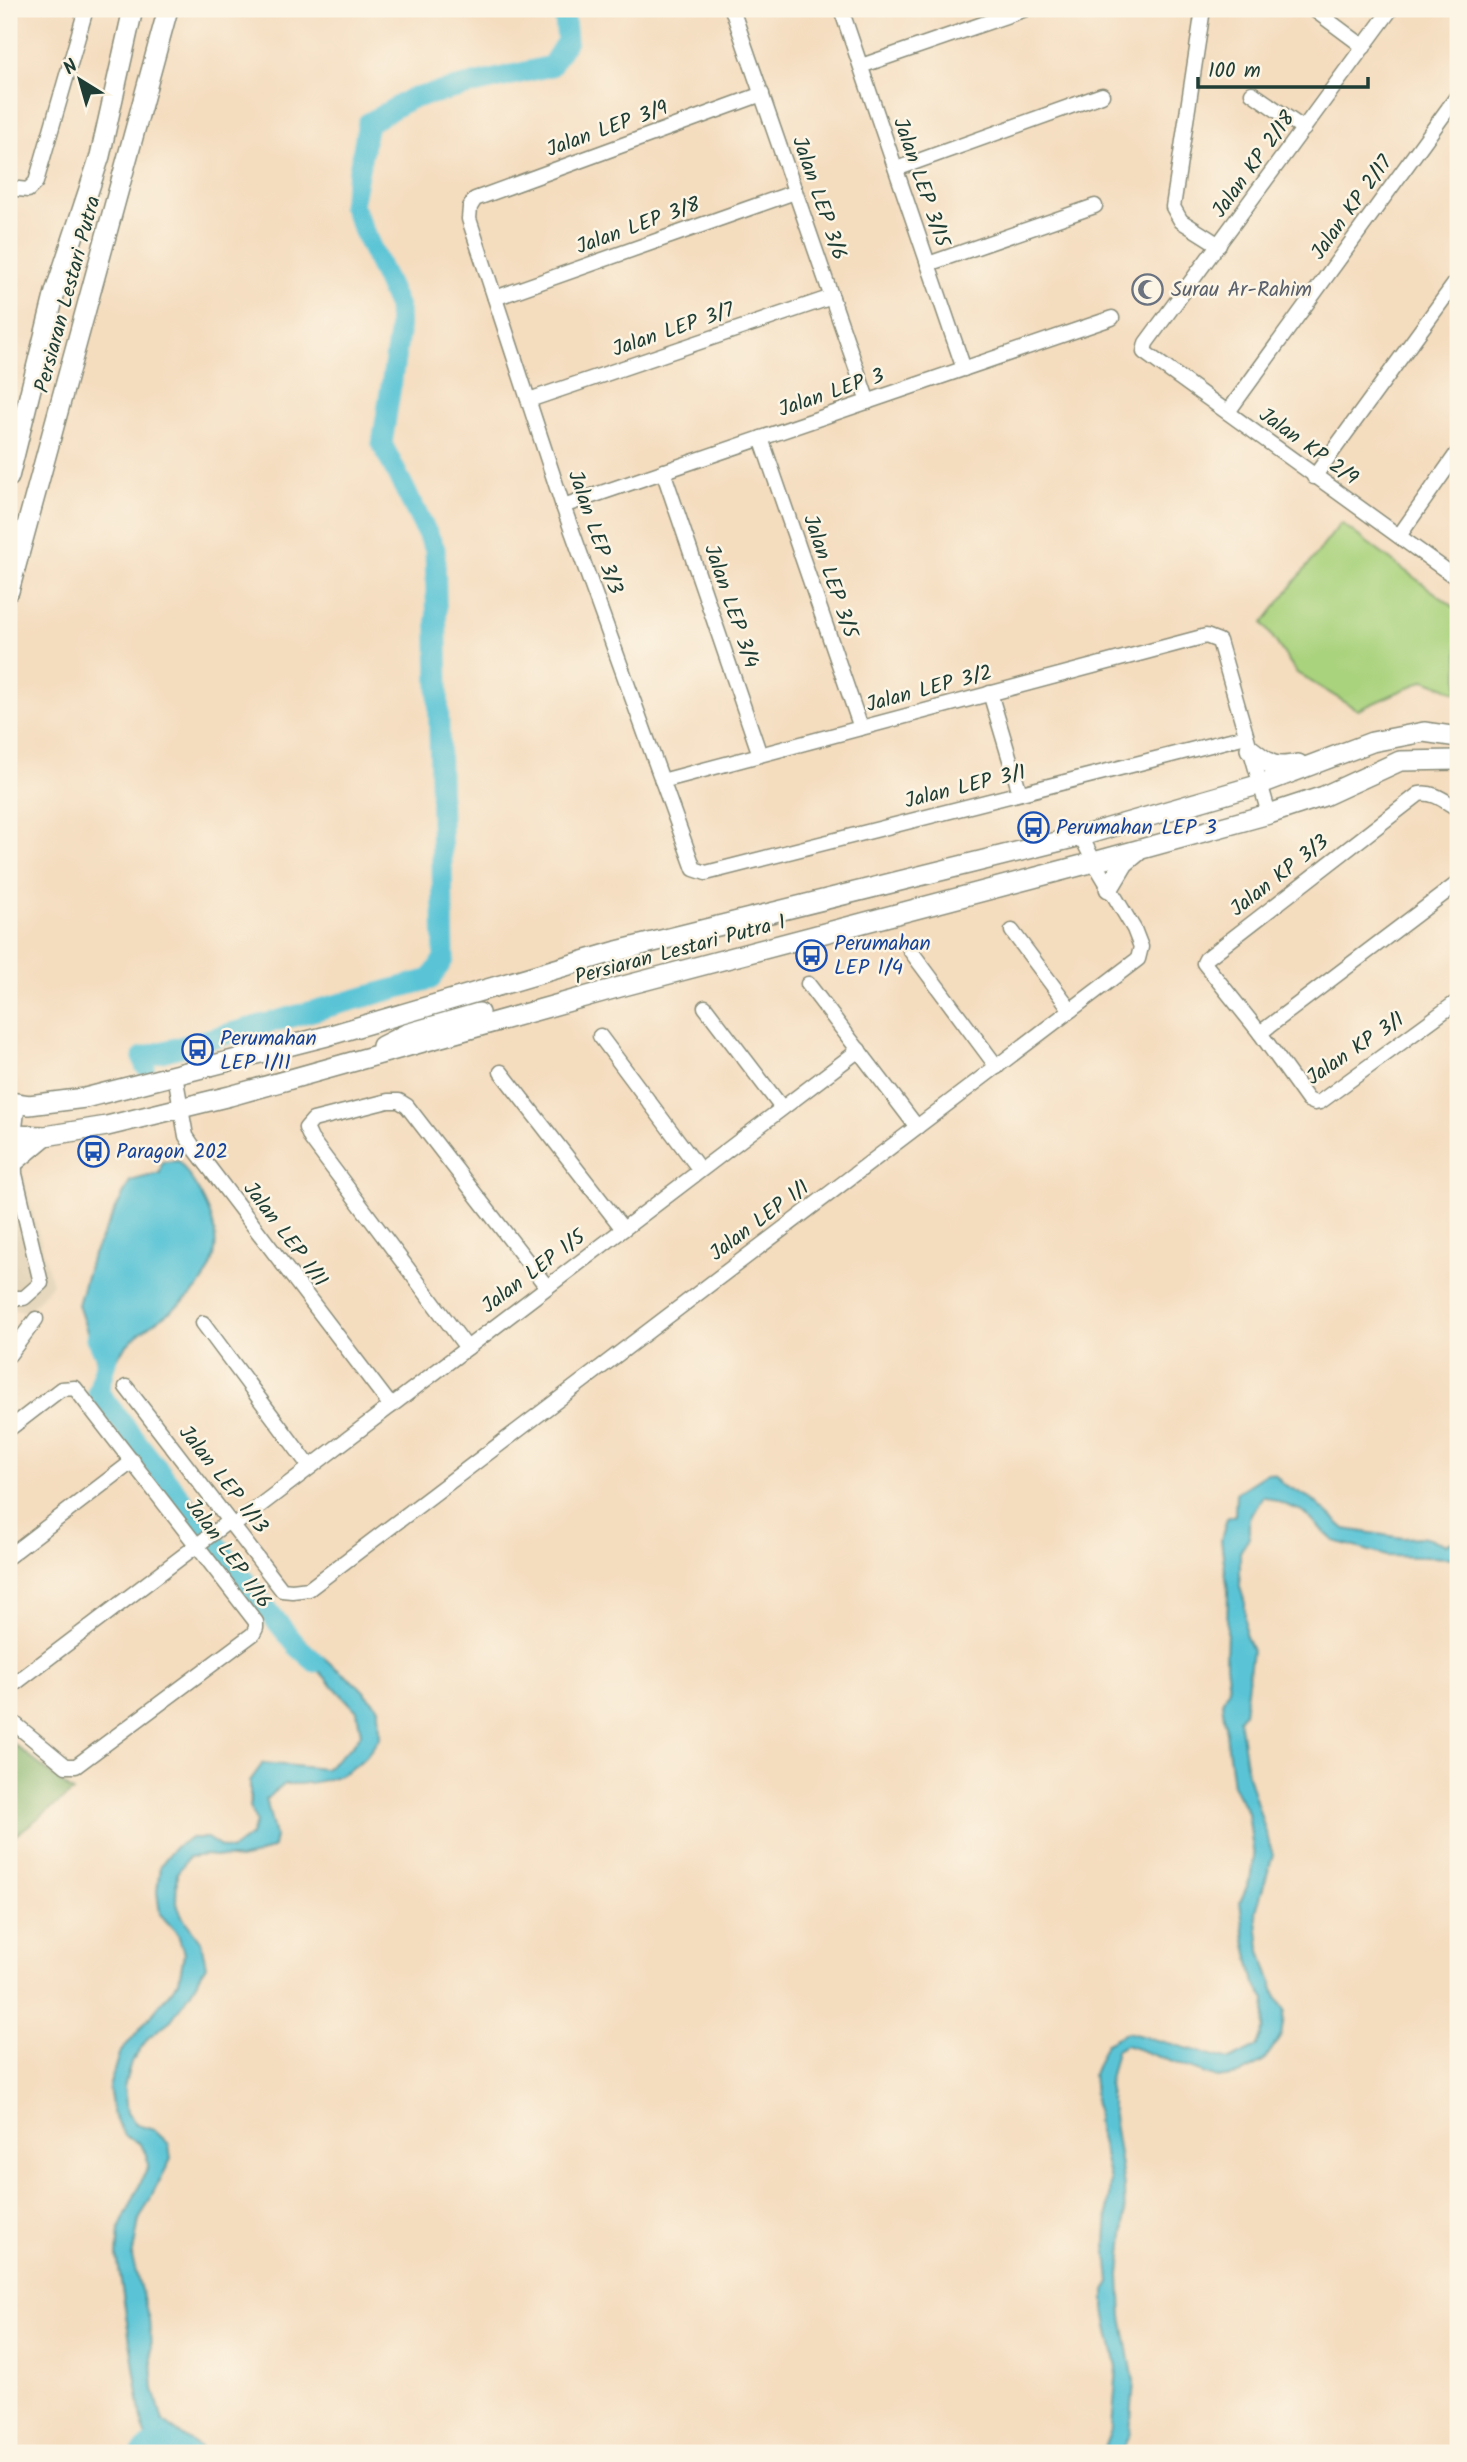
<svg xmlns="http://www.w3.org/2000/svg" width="1467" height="2462" viewBox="0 0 1467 2462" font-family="Kalam,sans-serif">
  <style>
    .built { fill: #dfcfb2 }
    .green { fill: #aad37e; stroke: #648859; stroke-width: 2 }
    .forest { fill: #87b56d; stroke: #537950; stroke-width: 2 }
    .water { fill: #5ac4d6; stroke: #3c8085; stroke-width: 2 }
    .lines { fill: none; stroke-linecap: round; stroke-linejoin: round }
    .river { stroke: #5ac4d6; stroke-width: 21 }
    .street-casing { stroke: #8a8c79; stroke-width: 17 }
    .secondary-casing { stroke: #8a8c79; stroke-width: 22 }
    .street { stroke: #fff; stroke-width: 14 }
    .secondary { stroke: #fff; stroke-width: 19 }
    .labels { text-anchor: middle; stroke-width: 5; stroke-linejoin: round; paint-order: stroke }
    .street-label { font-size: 21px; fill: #1f3d34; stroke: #fcf5e5 }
    .worship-label { font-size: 21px; fill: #5b616d; stroke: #fcf5e5; text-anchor: start }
    .transit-label { font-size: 21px; fill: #164399; stroke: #fcf5e5; text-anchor: start }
  </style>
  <rect width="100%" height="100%" fill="#fcf5e5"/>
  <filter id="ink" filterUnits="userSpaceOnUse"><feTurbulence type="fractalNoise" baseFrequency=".0143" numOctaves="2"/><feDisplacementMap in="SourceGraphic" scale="14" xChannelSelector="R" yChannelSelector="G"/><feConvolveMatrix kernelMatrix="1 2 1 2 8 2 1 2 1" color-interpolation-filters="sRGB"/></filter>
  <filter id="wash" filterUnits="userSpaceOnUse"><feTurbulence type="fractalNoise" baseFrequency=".00686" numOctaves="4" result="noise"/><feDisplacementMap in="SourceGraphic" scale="28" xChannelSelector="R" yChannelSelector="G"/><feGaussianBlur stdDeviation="1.57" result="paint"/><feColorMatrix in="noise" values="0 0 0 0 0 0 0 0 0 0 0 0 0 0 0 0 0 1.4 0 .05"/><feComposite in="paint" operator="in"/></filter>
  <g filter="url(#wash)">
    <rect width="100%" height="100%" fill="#f4dcbe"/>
    <polygon class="built" points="9,1173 23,1175 52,1284 28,1312 9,1309"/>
    <polygon class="green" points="1341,523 1458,610 1458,693 1425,680 1358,710 1297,673 1263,623"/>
    <polygon class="forest" points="9,1740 73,1792 9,1840"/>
    <g class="water">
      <path d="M179,1161c30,42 57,87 15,131 -19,20 -46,31 -65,51 -6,6 -11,14 -17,21l-15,-3 -19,-56 13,-47 39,-77 30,-8 2,-11z"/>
      <polygon points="1267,1473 1275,1475 1283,1484 1312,1499 1345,1529 1403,1538 1422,1537 1446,1544 1458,1540 1458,1558 1387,1556 1334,1541 1302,1511 1263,1496 1249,1518 1249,1537 1240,1552 1240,1587 1245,1603 1245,1634 1252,1651 1244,1713 1239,1719 1247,1772 1273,1855 1256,1911 1260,1948 1277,1998 1285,2010 1281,2036 1263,2062 1238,2075 1217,2078 1126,2045 1116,2050 1108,2084 1124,2186 1125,2225 1120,2275 1122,2317 1134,2381 1130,2433 1121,2453 1097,2453 1104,2448 1112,2427 1117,2367 1105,2312 1105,2290 1110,2282 1106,2244 1110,2181 1098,2128 1093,2074 1106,2043 1127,2032 1230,2060 1256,2047 1264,2028 1266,1999 1255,1984 1245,1940 1240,1902 1252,1875 1254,1857 1248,1813 1233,1785 1222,1702 1229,1688 1226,1665 1228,1592 1221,1540 1227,1518 1235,1515 1236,1493"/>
      <path d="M300,1636l32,29 27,21 20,22 1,29c-5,7 -10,16 -17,22 -19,20 -51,26 -78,25l-19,15 9,37 -2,11 -16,8 -18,4 -33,-4 -17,2 -12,16 -1,29 7,16 18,24 5,24 -15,26 -20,28 -22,17 -18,25 -7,25 3,26 10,12 17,5 15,14 2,15 -32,61 -7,38 17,61 5,70 9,32 44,32h-47l-5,-2 -11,-18 -27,-177 2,-27 29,-62 -1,-13 -8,-11 -14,-7 -11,-19 -5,-30 10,-33 60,-73 5,-27 -6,-20 -18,-20 -3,-22 3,-26 15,-19 16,-9h16l12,8 12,4 20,-15 5,-13 -6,-15v-26l13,-18 62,6 27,-23 9,-12 -4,-23 -38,-40 -31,-24z"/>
    </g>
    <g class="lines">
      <g class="river">
        <polyline points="145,1066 143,1057 431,979 444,958 435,549 382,444 399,333 398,307 352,205 368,123 410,99 551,66 567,41 564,9"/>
        <polyline points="96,1338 107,1357 98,1392 274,1618 297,1646 315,1662"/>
        <polyline points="142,2453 149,2446 162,2441 185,2453"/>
      </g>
    </g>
  </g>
  <g filter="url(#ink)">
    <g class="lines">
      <defs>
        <g id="street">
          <polyline points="732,9 868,402"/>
          <polyline points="841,9 964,369"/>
          <polyline points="1203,9 1173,207 1181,221 1219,245"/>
          <polyline points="1313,9 1364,47"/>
          <polyline points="1391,9 1146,343 1144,352 1458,579"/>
          <polyline points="861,66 1026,9"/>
          <polyline points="1252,93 1304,129"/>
          <polyline points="762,94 475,199 470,207 469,219 563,506 694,869 706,873 1246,736"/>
          <polyline points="896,169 1102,95"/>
          <polyline points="9,188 28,190 36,182 86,9"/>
          <polyline points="928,264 1095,206"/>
          <polyline points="495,298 795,192"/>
          <polyline points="529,400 832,297"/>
          <polyline points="1228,412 1458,95"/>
          <polyline points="761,438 861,728"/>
          <polyline points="663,471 760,755"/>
          <polyline points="1314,477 1458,279"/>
          <polyline points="563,506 1112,318"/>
          <polyline points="1399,536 1458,452"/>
          <polyline points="990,693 1020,793"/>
          <polyline points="662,781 1206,636 1219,641 1269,814"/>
          <path d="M1458,809c-12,-7 -24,-18 -39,-15l-213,165 -2,4 56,70 48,67 7,3 5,-1 138,-101"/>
          <polyline points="1012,931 1071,1010"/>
          <polyline points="910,950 997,1067"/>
          <polyline points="808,984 917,1127"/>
          <polyline points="705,1007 782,1108"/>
          <polyline points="1260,1033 1458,883"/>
          <polyline points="600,1036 700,1170"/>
          <polyline points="501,1072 623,1229"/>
          <polyline points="175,1075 186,1136 192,1145 391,1406"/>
          <polyline points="9,1298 24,1298 41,1283 15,1174 14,1136 18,1103"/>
          <polyline points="203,1323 310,1467"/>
          <polyline points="467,1348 311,1139 306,1128 313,1120 388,1101 399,1101 407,1106 547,1287"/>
          <polyline points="9,1355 36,1319"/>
          <polyline points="126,1387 282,1590 292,1591 309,1589 1138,959 1141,947 1134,929 1094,862 1081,836"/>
          <polyline points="9,1429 61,1389 75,1388 256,1622 256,1628 253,1634 76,1766 66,1766 9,1719"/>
          <polyline points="233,1526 859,1050"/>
          <polyline points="9,1556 133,1461"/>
          <polyline points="9,1688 229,1521"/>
        </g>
        <g id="secondary">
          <polyline points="9,477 55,292 100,156 133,9"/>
          <polyline points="9,591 168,9"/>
          <path d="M1250,749c20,16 23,20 48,15"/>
          <polyline points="1109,888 1124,863 1137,852"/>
          <polyline points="382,1046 406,1034 479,1013"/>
          <polyline points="9,1102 29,1105 85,1098 327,1036 617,951 1081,836 1261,784 1372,742 1424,732 1458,737"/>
          <polyline points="9,1135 45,1136 107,1126 230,1096 620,987 1094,862 1269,814 1324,796 1400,761 1458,760"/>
          <polyline points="9,1157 14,1162 45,1136"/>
        </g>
      </defs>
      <use href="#street" class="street-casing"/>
      <use href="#secondary" class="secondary-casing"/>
      <use href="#street" class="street"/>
      <use href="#secondary" class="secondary"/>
    </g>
  </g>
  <defs>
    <symbol id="mosque-ring" viewBox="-11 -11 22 22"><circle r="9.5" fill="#fcf5e5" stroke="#6b7280" stroke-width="1.5"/><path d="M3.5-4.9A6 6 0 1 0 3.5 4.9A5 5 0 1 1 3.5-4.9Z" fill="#6b7280"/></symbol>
    <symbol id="bus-ring" viewBox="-11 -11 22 22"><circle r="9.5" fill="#fcf5e5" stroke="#1a4fb4" stroke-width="1.5"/><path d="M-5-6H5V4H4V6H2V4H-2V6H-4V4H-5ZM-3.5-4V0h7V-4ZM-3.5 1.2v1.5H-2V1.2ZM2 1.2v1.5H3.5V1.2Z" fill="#1a4fb4"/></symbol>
  </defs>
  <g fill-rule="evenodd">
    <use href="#mosque-ring" x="1130" y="272" width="35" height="35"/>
    <use href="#bus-ring" x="1016" y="810" width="35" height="35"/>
    <use href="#bus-ring" x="794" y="938" width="35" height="35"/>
    <use href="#bus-ring" x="180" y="1032" width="35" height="35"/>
    <use href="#bus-ring" x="76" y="1134" width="35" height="35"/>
  </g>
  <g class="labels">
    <g class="street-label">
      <text transform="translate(607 128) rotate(-20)" y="7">Jalan LEP 3/9</text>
      <text transform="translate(1253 164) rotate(-54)" y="7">Jalan KP 2/18</text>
      <text transform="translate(922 182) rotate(71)" y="7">Jalan LEP 3/15</text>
      <text transform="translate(820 198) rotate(71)" y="7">Jalan LEP 3/6</text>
      <text transform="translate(1351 207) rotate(-54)" y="7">Jalan KP 2/17</text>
      <text transform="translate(638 225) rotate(-20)" y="7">Jalan LEP 3/8</text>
      <text transform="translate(67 294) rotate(-75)" y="7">Persiaran Lestari Putra</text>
      <text transform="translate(673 329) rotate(-19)" y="7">Jalan LEP 3/7</text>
      <text transform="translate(831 392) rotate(-19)" y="7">Jalan LEP 3</text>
      <text transform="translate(1309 446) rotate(36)" y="7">Jalan KP 2/9</text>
      <text transform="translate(596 532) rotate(71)" y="7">Jalan LEP 3/3</text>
      <text transform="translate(831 576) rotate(71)" y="7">Jalan LEP 3/5</text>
      <text transform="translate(732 606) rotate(71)" y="7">Jalan LEP 3/4</text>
      <text transform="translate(929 688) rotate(-15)" y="7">Jalan LEP 3/2</text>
      <text transform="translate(965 786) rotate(-14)" y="7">Jalan LEP 3/1</text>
      <text transform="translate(1279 875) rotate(-38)" y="7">Jalan KP 3/3</text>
      <text transform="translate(680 949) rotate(-15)" y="7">Persiaran Lestari Putra 1</text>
      <text transform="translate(1355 1048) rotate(-34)" y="7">Jalan KP 3/1</text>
      <text transform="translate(759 1220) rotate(-37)" y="7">Jalan LEP 1/1</text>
      <text transform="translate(286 1234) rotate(53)" y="7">Jalan LEP 1/11</text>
      <text transform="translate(533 1271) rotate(-37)" y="7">Jalan LEP 1/5</text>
      <text transform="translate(224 1479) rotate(52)" y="7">Jalan LEP 1/13</text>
      <text transform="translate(229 1553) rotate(54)" y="7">Jalan LEP 1/16</text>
    </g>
    <g class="worship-label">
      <text x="1171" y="296">Surau Ar-Rahim</text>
    </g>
    <g class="transit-label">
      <text x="1056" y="834">Perumahan LEP 3</text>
      <text x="834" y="950">Perumahan<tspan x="834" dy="24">LEP 1/4</tspan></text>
      <text x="220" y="1045">Perumahan<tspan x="220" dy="24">LEP 1/11</tspan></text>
      <text x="116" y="1158">Paragon 202</text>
    </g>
  </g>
  <rect width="1467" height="2462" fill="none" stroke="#fcf5e5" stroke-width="35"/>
  <g transform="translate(80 80) rotate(323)" stroke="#fcf5e5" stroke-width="5" paint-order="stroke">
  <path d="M0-5L12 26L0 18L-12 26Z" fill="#1f3d34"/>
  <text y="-10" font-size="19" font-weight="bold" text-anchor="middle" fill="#1f3d34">N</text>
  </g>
  <path d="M1198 77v10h170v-10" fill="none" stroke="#1f3d34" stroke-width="3.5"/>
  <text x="1208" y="77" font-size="21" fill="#1f3d34" stroke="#fcf5e5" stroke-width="5" paint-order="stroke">100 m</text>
</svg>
